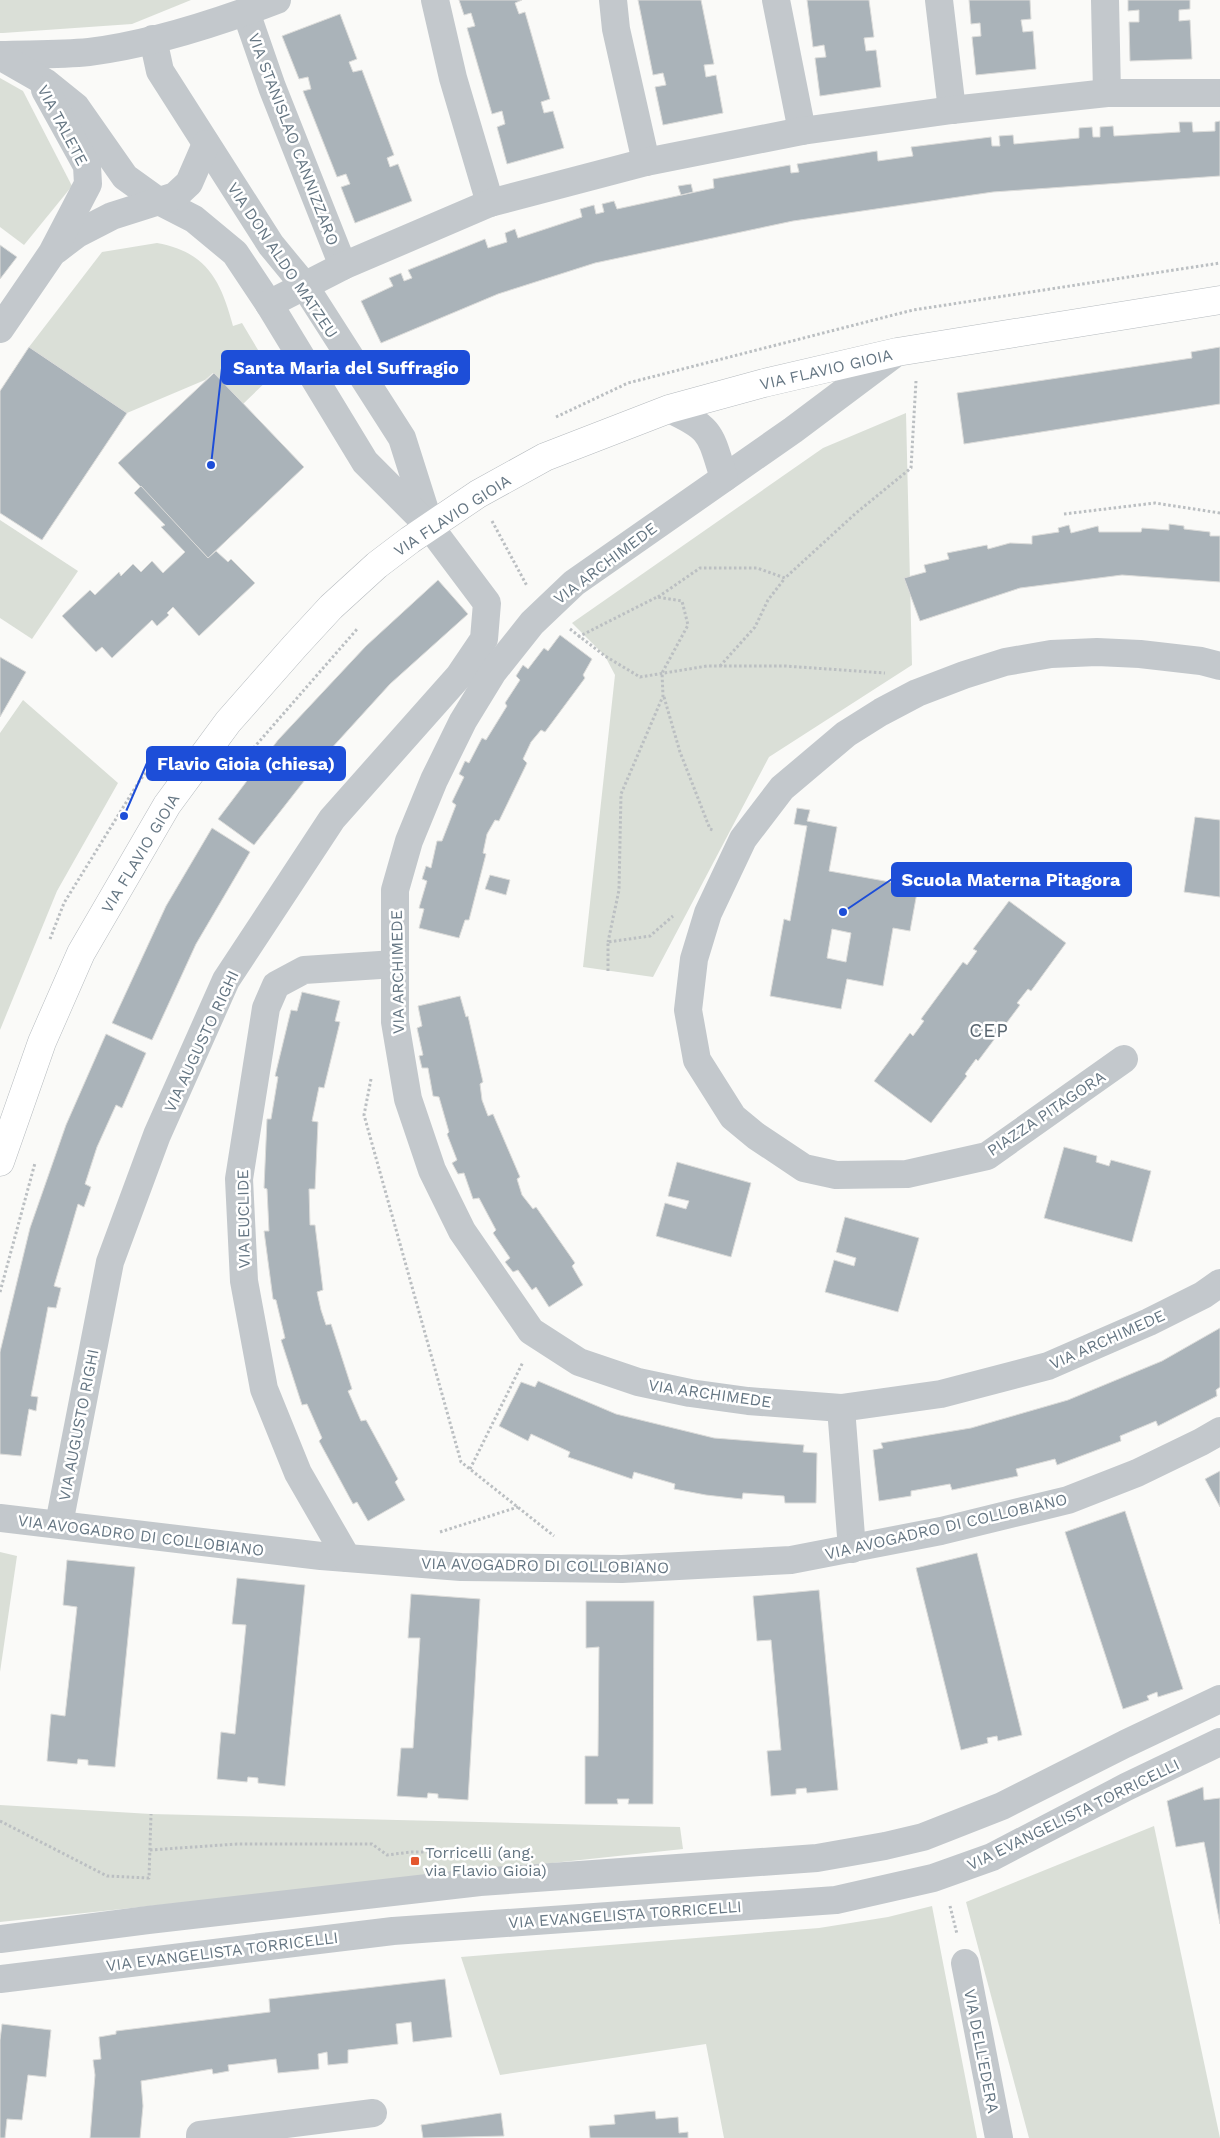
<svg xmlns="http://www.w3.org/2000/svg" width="1220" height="2138" viewBox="0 0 1220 2138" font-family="'Work Sans',sans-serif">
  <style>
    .green { fill: #dadfd7 }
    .building { fill: #aab3b9; stroke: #dcdcda; fill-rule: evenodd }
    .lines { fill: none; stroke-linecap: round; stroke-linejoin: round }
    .major-casing { stroke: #b5babe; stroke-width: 29 }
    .path { stroke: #bbbfc2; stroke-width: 3; stroke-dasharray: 2.5 2.5; stroke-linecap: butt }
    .minor { stroke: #c3c8cc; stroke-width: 28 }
    .major { stroke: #fff; stroke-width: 28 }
    .poi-dot { fill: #e4572e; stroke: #fff; stroke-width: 2 }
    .labels { text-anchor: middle; stroke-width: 5; stroke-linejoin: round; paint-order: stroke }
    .street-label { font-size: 16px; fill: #657683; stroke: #fff }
    .poi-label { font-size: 16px; fill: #657683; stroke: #fff; text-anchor: start }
    .quarter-label { font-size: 19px; letter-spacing: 1px; fill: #57646e; stroke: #fff }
    .leader { fill: none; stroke: #1d4ed8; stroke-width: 2 }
    .callout-dot { fill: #1d4ed8; stroke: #fff; stroke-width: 2 }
    .callout { fill: #1d4ed8; stroke: #1d4ed8; stroke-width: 2 }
    .callout-label { font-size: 18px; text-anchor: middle; font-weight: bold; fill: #fff }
  </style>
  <rect width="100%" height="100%" fill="#fafaf8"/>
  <g class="green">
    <polygon points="0,0 191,0 132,24 3,33 0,33"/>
    <polygon points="0,78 23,91 72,186 24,245 0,227"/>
    <path d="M157,243c50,9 64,38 76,83l9,-3 31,52 -30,29 -30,-31 -8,7 -78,33 -98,-66 73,-95z"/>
    <polygon points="906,413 912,665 769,757 653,977 583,967 615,675 605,656 572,623 823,448"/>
    <polygon points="0,520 78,571 32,639 0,618"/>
    <polygon points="23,700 118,783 57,891 0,1030 0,733"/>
    <polygon points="0,1552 17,1556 0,1672"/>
    <polygon points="0,1805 151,1814 680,1827 683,1849 0,1922"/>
    <polygon points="1154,1826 1220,2138 1029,2138 966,1902"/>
    <polygon points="932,1906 977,2138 724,2138 706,2044 500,2075 461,1957 819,1928 888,1917"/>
  </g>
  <g class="building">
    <polygon points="459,0 522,0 515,3 519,14 525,12 550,99 541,102 544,113 553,111 564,148 507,164 497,127 505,124 502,111 492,114 467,28 475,26 471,13 464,15"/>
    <polygon points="638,0 701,0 714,64 704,65 706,77 716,75 723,113 663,125 655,87 666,85 663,73 653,75"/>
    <polygon points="807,0 869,0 874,37 864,38 866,51 876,50 881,87 820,96 815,58 826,57 824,45 813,47"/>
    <polygon points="969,0 1030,0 1031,19 1021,20 1023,32 1033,31 1036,69 976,75 972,37 981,36 980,23 971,24"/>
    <polygon points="1128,0 1190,0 1190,9 1179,10 1179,21 1190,20 1192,59 1130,61 1129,22 1139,22 1139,10 1128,11"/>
    <polygon points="340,14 357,59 349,62 353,72 362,70 394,155 387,158 390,167 398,164 412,201 355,223 341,187 350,184 346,174 337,177 303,91 311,89 308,77 299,79 282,36"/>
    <polygon points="1220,121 1220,176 993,192 793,221 595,263 498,294 381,343 361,301 393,286 389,278 401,273 404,281 412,278 408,270 485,239 488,248 507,242 505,233 515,229 518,238 582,217 580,209 594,205 596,214 604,212 602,204 614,201 617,209 714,188 713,179 790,165 791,173 799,172 797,164 877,151 878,161 913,156 911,147 991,137 992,146 1000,146 999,136 1013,135 1014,144 1079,138 1079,128 1092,127 1093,137 1100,137 1100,127 1113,126 1114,136 1180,132 1179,122 1192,122 1193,132 1215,131 1215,122"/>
    <polygon points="691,184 693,192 681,195 678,186"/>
    <polygon points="0,245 17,257 0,279"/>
    <polygon points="29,347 127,413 42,540 0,513 0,391"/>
    <polygon points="1220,347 1220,404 964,444 957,393 1192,358 1191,352"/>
    <polygon points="214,373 304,467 208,558 118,463"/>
    <polygon points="141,486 208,558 216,551 228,562 231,559 255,583 199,636 173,607 167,613 169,615 157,626 152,620 112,658 102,647 96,652 62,616 90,590 95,595 119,572 121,576 133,564 141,572 152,561 163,573 185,552 161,527 165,525 134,493"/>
    <polygon points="1169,524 1184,526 1184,529 1210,532 1210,536 1220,536 1220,582 1122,575 1020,588 920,621 904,578 926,572 924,565 949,559 947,553 987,545 988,549 1010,543 1032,544 1032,536 1059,532 1058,528 1069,525 1071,533 1098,526 1099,532 1141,532 1142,528 1169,530"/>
    <polygon points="438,580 468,614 390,684 319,762 254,845 218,819 278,740 366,646"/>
    <polygon points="560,635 592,659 583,675 585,678 545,732 541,730 531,742 523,759 527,763 499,821 495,820 487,834 483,853 486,854 469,920 465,920 459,938 419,928 424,909 419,908 427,881 422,879 426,866 431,868 437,841 442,841 456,805 452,802 464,777 459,774 465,761 469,763 482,738 486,740 507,706 505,703 520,680 516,676 523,665 528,669 544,648 548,651"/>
    <polygon points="0,657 26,672 0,717"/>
    <path d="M797,808l13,2 -3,11 30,6 -8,44 89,16 -8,44 -17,-3 -10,58 -36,-7 -6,30 -71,-13 14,-77 6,2 17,-95 -13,-2zM832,929l19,4 -5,29 -19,-4z"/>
    <polygon points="1195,817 1220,820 1220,897 1184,892"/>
    <polygon points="212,828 250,852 196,944 152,1040 112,1023 166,906"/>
    <polygon points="490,875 510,880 506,895 485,889"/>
    <polygon points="1009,901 1066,943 1031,991 1028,989 1017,1003 1020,1005 978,1061 976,1059 965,1074 967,1076 931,1123 874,1081 910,1033 913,1036 924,1021 921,1019 963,962 967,965 977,951 973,949"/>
    <polygon points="302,992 340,1001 335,1021 340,1022 324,1088 319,1087 312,1121 318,1122 315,1189 309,1189 310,1225 315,1225 323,1290 317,1292 321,1310 326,1325 331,1324 352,1389 348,1391 361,1421 366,1420 398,1479 395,1482 405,1500 368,1521 357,1502 353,1504 319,1441 322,1438 307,1404 302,1405 281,1340 285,1338 276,1300 273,1299 264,1231 269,1231 267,1189 264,1188 267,1119 271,1119 278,1077 275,1076 291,1010 297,1011"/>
    <polygon points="460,996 466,1017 468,1016 483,1082 480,1084 482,1100 488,1116 493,1114 520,1177 517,1179 522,1195 533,1209 536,1207 575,1263 572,1266 583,1285 549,1307 536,1287 532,1290 518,1270 513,1272 505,1262 510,1258 493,1233 496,1230 479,1198 473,1199 464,1173 458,1174 452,1163 457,1160 447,1134 449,1132 439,1097 433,1096 428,1068 422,1068 419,1056 423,1055 417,1028 422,1026 418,1006"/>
    <polygon points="106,1034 146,1053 122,1108 116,1105 97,1147 85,1184 91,1187 84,1207 78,1204 54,1286 61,1288 56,1308 48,1307 31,1396 38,1397 36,1411 29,1409 21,1456 0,1454 0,1352 30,1228 66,1125"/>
    <polygon points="1064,1147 1097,1156 1096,1162 1109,1166 1111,1160 1151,1171 1132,1242 1044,1218"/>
    <polygon points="677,1162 751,1183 731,1257 656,1236 665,1203 686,1209 689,1201 668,1196"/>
    <polygon points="845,1217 919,1238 898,1312 825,1292 834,1260 854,1266 856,1258 836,1252"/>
    <polygon points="1220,1328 1220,1387 1216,1390 1217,1396 1158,1426 1156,1421 1120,1436 1121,1441 1057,1465 1055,1459 1016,1469 1018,1476 952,1490 950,1484 911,1491 911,1496 879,1501 873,1450 883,1448 881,1443 971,1428 1068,1400 1162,1361"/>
    <polygon points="538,1381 616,1414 714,1438 804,1445 803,1452 817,1453 816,1503 785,1503 784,1496 743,1493 742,1499 706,1495 674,1489 675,1484 634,1472 632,1479 568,1457 570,1452 531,1434 528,1441 499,1426 521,1382 535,1387"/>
    <polygon points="1220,1471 1220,1507 1205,1479"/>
    <polygon points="1125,1511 1183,1689 1158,1697 1157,1692 1147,1696 1149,1700 1123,1709 1065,1532"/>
    <polygon points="977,1553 1022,1735 998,1741 997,1736 987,1738 988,1743 961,1750 916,1568"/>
    <polygon points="67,1560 135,1567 115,1767 88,1765 88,1760 78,1759 77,1764 47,1761 51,1714 65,1716 77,1607 63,1605"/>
    <polygon points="237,1578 305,1585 285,1786 258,1783 258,1778 248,1777 247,1782 217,1779 221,1732 235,1734 246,1625 232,1624"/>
    <polygon points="819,1590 838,1790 807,1793 806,1788 796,1789 796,1794 771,1796 767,1751 781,1750 771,1640 757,1641 753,1596"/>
    <polygon points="411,1594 480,1599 468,1800 438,1798 438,1794 428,1793 427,1798 397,1796 401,1748 413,1748 420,1638 408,1638"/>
    <polygon points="586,1601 654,1601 653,1804 628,1804 629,1799 617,1799 618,1804 585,1804 585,1756 598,1756 599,1647 586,1648"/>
    <polygon points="1203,1787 1204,1800 1220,1798 1220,1924 1204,1842 1176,1847 1167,1801"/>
    <polygon points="445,1979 452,2037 413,2042 411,2022 396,2024 398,2044 348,2050 348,2063 328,2065 327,2052 318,2054 319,2069 278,2073 276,2059 228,2065 229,2071 213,2074 212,2069 141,2081 143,2106 140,2138 90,2138 95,2075 93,2060 101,2059 99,2037 116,2034 116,2031 270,2012 269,1999"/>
    <polygon points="2,2024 51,2030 46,2077 28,2075 22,2120 7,2119 5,2138 0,2138 0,2040"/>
    <polygon points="655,2111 656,2119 678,2117 679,2133 688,2132 688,2138 590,2138 589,2126 615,2124 614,2115"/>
    <polygon points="501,2113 504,2136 423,2138 421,2125"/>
  </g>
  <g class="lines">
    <defs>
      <polyline id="major" points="0,1162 42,1042 81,953 167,805 228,722 295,646 331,607 377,565 410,540 478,494 545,457 669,409 764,383 897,352 1220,300"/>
    </defs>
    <use href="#major" class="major-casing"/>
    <g class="path">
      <polyline points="556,417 628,383 913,310 1220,263"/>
      <polyline points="1064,514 1155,503 1220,513"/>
      <polyline points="492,521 527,586"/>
      <polyline points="658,597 700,568 757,568 785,578 856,513 911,468 916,381"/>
      <polyline points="570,629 605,656 640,677 707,666 785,666 885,673"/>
      <polyline points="578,637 657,597 682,601 688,625 662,673 663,696 621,794 619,890 608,942"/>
      <polyline points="720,666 755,627 768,600 785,578"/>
      <polyline points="664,697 680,752 710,829 713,830"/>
      <polyline points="237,767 358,628"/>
      <polyline points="50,939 64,903 140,780 166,749"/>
      <polyline points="608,971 608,942 650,936 673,916"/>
      <polyline points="371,1079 364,1115 461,1462 554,1536"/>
      <polyline points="0,1292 35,1163"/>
      <polyline points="470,1469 523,1362"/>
      <polyline points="440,1532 518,1507"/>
      <polyline points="0,1821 107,1876 149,1878 151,1814"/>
      <polyline points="150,1850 237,1844 372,1844 387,1855 411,1852 447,1852"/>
      <polyline points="950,1906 957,1934"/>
    </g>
    <g class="minor">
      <polyline points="435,0 453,78 490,203"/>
      <polyline points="613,0 616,29 646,162"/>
      <polyline points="776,0 802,131"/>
      <polyline points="939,0 952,110"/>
      <polyline points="1105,0 1107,93"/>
      <polyline points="246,12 272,87 343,266"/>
      <polyline points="153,39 160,71 271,245 304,285 402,438 429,523"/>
      <path d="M0,55c29,-1 60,0 89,-3 64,-8 128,-29 188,-52"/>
      <polyline points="0,56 45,82 76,107 125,177 157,200 194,219 235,253 269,304 365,462 430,527 487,603 484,639 459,676 332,819 226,980 157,1135 110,1262 59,1524"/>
      <polyline points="56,250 77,234 112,216 175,196 189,183 206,144"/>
      <polyline points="269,304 343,266 490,203 646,162 802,131 952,110 1107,93 1220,93"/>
      <polyline points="0,329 52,253 88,184 87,166 45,90"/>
      <polyline points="897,352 793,430 574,583 532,623 493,672 463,721 434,780 409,841 395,890 395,1022 408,1099 432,1170 462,1231 531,1331 579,1362 638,1382 690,1393 748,1401 841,1408 941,1394 1048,1366 1149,1322 1203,1295 1220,1283"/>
      <path d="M669,409c44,20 41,25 55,69"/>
      <polyline points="1124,1059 987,1156 907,1174 836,1175 804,1168 756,1136 733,1117 697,1060 688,1010 694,959 708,913 743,839 782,788 846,734 881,712 917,693 964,675 1005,662 1051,654 1097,652 1140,654 1201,661 1220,666"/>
      <polyline points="841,1408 852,1549"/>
      <polyline points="0,1518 321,1556 461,1567 622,1569 791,1560 941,1531 1068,1500 1137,1473 1201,1442 1220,1431"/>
      <polyline points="347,1558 298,1473 264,1389 244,1281 239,1179 266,1008 276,985 304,970 395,964"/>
      <polyline points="0,1939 148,1920 480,1882 817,1858 885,1846 923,1837 1002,1806 1125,1744 1220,1699"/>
      <polyline points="965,1963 999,2138"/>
      <polyline points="0,1979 393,1931 836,1900 933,1878 992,1857 1126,1787 1220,1742"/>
      <polyline points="200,2138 200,2135 373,2113"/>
    </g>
    <use href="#major" class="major"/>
  </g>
  <rect class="poi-dot" x="410" y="1856" width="10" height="10" rx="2.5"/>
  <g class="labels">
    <g class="street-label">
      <text transform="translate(63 125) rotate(62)" y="6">VIA TALETE</text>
      <text transform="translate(294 139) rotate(69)" y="6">VIA STANISLAO CANNIZZARO</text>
      <text transform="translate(283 260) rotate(56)" y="6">VIA DON ALDO MATZEU</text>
      <text transform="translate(826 369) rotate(-13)" y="6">VIA FLAVIO GIOIA</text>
      <text transform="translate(452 515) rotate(-33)" y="6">VIA FLAVIO GIOIA</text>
      <text transform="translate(605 563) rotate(-37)" y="6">VIA ARCHIMEDE</text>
      <text transform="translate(140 853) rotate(-59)" y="6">VIA FLAVIO GIOIA</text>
      <text transform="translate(397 972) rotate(-91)" y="6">VIA ARCHIMEDE</text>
      <text transform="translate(201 1041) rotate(-65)" y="6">VIA AUGUSTO RIGHI</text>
      <text transform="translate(1046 1113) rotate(-34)" y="6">PIAZZA PITAGORA</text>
      <text transform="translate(243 1219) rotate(-91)" y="6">VIA EUCLIDE</text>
      <text transform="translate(1107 1339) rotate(-24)" y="6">VIA ARCHIMEDE</text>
      <text transform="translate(710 1393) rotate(8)" y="6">VIA ARCHIMEDE</text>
      <text transform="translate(78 1425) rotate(-79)" y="6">VIA AUGUSTO RIGHI</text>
      <text transform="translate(946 1526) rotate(-13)" y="6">VIA AVOGADRO DI COLLOBIANO</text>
      <text transform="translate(141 1535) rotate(7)" y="6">VIA AVOGADRO DI COLLOBIANO</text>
      <text transform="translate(545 1565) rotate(1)" y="6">VIA AVOGADRO DI COLLOBIANO</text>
      <text transform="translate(1073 1814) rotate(-26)" y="6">VIA EVANGELISTA TORRICELLI</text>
      <text transform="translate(625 1914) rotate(-4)" y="6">VIA EVANGELISTA TORRICELLI</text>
      <text transform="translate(222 1951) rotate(-7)" y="6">VIA EVANGELISTA TORRICELLI</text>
      <text transform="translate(982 2051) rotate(79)" y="6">VIA DELL'EDERA</text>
    </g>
    <g class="poi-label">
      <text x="425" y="1858">Torricelli (ang.<tspan x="425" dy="18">via Flavio Gioia)</tspan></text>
    </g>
    <g class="quarter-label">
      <text x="989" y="1037">CEP</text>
    </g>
  </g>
  <path class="leader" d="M211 465L222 368M124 816L147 763M843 912L892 879"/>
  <g class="callout-dot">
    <circle cx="211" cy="465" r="5"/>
    <circle cx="124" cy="816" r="5"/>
    <circle cx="843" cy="912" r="5"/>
  </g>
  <g class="callout">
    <rect x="222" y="351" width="247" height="33" rx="5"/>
    <rect x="147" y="747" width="198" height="33" rx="5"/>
    <rect x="892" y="863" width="239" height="33" rx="5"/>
  </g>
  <g class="callout-label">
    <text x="346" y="374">Santa Maria del Suffragio</text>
    <text x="246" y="770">Flavio Gioia (chiesa)</text>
    <text x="1011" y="886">Scuola Materna Pitagora</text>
  </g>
</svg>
